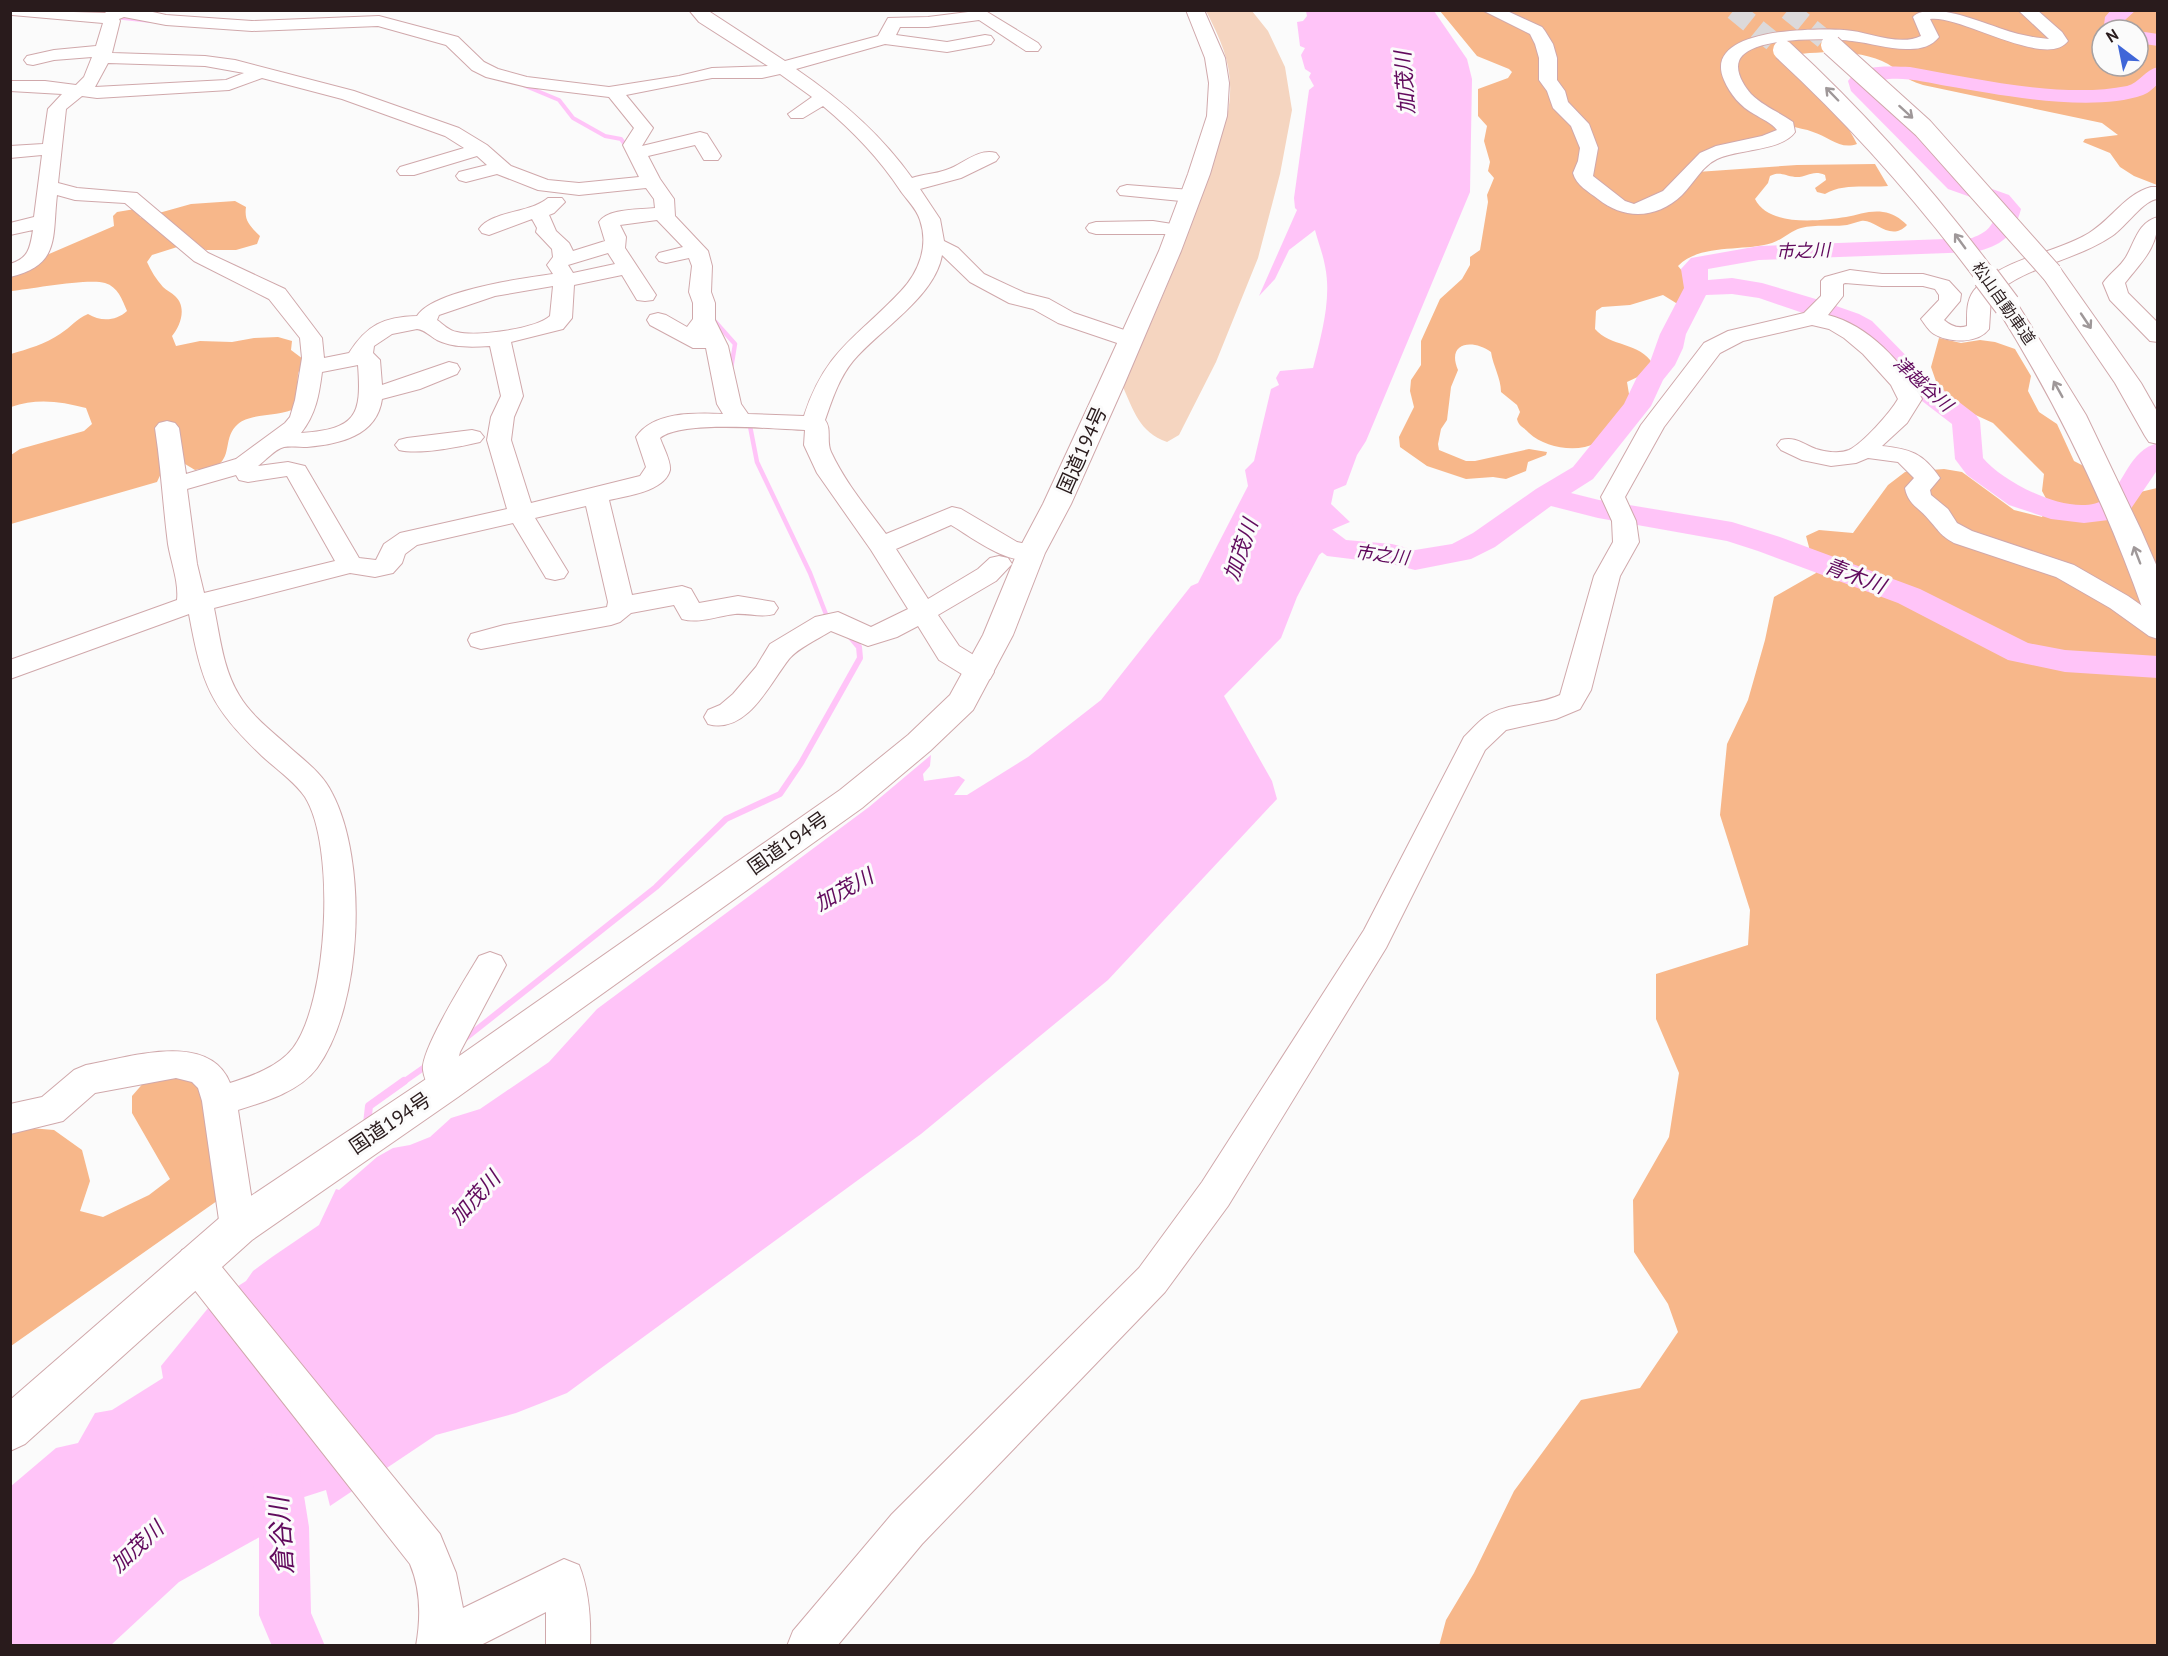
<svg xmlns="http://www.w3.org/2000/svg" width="2168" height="1656" viewBox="0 0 2168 1656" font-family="'PT Sans','Noto Sans JP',sans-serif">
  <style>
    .green { fill: #f5d5c0 }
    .forest { fill: #f7b78a; fill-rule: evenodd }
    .water { fill: #ffc4f8 }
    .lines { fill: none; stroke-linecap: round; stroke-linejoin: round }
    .stream-far3 { stroke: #ffc4f8; stroke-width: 4 }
    .stream-far2 { stroke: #ffc4f8; stroke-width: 4.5 }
    .stream-far1 { stroke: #ffc4f8; stroke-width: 6 }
    .stream { stroke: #ffc4f8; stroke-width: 8 }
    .river { fill: #ffc4f8; fill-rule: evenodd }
    .highway-tunnel { stroke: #dcd9da; stroke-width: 20; stroke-dasharray: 20 10; stroke-linecap: butt }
    .minor-casing { stroke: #d0a8ab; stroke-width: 2 }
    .highway-casing { stroke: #d0a8ab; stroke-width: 2 }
    .minor { fill: #fff; fill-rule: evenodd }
    .highway { fill: #fff; fill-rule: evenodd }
    .highway-bridge-far1-casing { stroke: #d0a8ab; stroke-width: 22; stroke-linecap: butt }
    .highway-bridge-casing { stroke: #d0a8ab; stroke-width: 28; stroke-linecap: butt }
    .highway-bridge-far1 { stroke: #fff; stroke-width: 20 }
    .highway-bridge { stroke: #fff; stroke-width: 26 }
    .oneway { stroke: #9f9899 }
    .labels { text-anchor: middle; stroke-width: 6; stroke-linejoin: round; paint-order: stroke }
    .far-street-label { font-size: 16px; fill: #291b1c; stroke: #fbfbfb }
    .far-water-label { font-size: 18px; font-style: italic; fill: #610a5d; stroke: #fbfbfb }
    .street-label { font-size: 20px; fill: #291b1c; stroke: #fbfbfb }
    .water-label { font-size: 21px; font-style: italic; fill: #610a5d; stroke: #fbfbfb }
    .near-water-label { font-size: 26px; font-style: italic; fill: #610a5d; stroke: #fbfbfb }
  </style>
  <rect width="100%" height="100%" fill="#fbfbfb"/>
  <path class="green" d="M1206,11h46l16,20 17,36 7,43 -12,64 -22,84 -42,104 -37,73 -12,7c-28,-10 -33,-31 -45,-57 43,-87 77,-176 105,-268 9,-43 -2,-69 -21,-106z"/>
  <g class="forest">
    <path d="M1440,11h717v174l-23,-9 -14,-9 -10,-14 -27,-11 2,-3 33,-4 -16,-12 -179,-38c-20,-6 -20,-12 -35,-21 -29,-17 -80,-12 -111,-7 25,24 66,55 80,87 -17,6 -28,-7 -44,-12 -7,-3 -16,-4 -23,-6l-9,5 -55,17 -29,24 100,-7 78,-1 13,22c-20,2 -45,-3 -63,8l-8,-2 -2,-4 11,-8 -1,-5c-13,-6 -18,3 -30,2 -10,-1 -15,-6 -25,-1l-2,7 -13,16c14,28 64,22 91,18 12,-2 24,-7 37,-5 9,1 17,6 24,13 -17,18 -32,-7 -46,-4 -5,1 -9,3 -14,4 -15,2 -31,-1 -46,3 -11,3 -19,12 -29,15 -29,9 -72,0 -94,23 13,15 16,18 6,38l-8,-1 -13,-8 -33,10 -28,2 -6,4 -1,18c15,18 45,13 58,35l-7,9 -19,9 3,18 -34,43c-19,10 -51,5 -67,-10 -5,-6 -10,-6 -12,-14l3,-7 -3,-7 -16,-13c0,-14 -8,-26 -10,-40 -18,-13 -45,-10 -33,18l-7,17 -4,33 -6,9 -3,15 1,6 27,11h9l54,-12 18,3 -1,3 -18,7 -2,9 -20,8 -13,-2 -27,2 -39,-13 -27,-19 -1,-10 15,-30 -4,-16 1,-11 10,-15v-24l19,-42 22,-20 8,-14v-8l10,-7 8,-48 -1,-7 7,-17 -6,-7 2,-9 -6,-21 3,-15 -9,-10v-27l30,-11 4,-6 -3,-3 -32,-13zM2102,30h36v36h-36z"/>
    <path d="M235,201l11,6c-2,14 4,19 14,29l-3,8 -21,6h-30l-13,-8 -41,13 -5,7c4,9 9,17 16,25 4,4 8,5 12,9 12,11 6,29 -3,40l4,10 24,-5 32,1 22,-4 24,-1 14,4 -1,9 12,9 -5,15 -2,34c-15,9 -47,5 -58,16 -15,13 -6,31 -20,41 -6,3 -17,4 -23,5l-15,-9 -16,6 -7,15 -146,42v-69l9,-6 64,-18 8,-7 -6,-16c-26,-7 -50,-10 -75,-1v-53c17,-5 34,-10 49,-20 11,-7 16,-15 28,-20 13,8 28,7 39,-3 -5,-12 -9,-24 -22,-28 -16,-5 -75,6 -94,8v-14l38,-23 65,-28 -1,-10 4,-4 18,-3 6,9 50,-14z"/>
    <polygon points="1939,338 1961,343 1980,340 1995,342 2015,349 2031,376 2028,391 2039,412 2057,424 2074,461 2136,493 2157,488 2157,1645 1439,1646 1446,1620 1474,1573 1514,1491 1581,1400 1640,1388 1678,1332 1668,1304 1634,1252 1633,1200 1669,1137 1679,1073 1656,1019 1656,974 1748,945 1750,910 1720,815 1727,744 1748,700 1765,640 1774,597 1816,573 1806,536 1819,530 1853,533 1888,485 1905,472 1944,469 1962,472 2014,510 2042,517 2049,504 2042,491 2044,474 1993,423 1956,406 1939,390 1931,367"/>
    <polygon points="169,1073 192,1079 206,1097 224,1196 11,1346 10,1114 18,1127 54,1130 82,1150 90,1181 80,1211 103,1217 149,1195 170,1179 132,1113 132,1096 146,1080"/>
  </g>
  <path class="water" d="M1306,11h128l33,48 5,20 -2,113 -104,249 -9,14 -11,30 -12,5 -3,14 19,18 -19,8 -5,19 -7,6 -22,42 -16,41 -57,58 48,85 5,18 -169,181 -187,154 -354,259 -51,20 -80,22 -106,71 -4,-16 -56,18 -5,26 -86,48 -68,63h-100l-1,-158 46,-39 22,-5 17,-30 17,-3 51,-32 -2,-12 52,-64 33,-21 7,-10 19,-14 47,-32 17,-36 3,1 38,-33 16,-9 17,-3 20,-8 21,-19 29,-9 69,-47 48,-53 272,-202 62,-52 -1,11 -7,8 1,7 35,-5 6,4 -11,15h13l61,-38 73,-57 90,-114 7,-3 50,-97 -3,-16 9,-9 17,-72 8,-4 -3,-7 4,-7 33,-3c8,-32 19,-69 12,-102 -2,-12 -7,-24 -10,-36l-26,20 -14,29 -16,17 38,-86 -2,-2 -1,-10 15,-108 5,-4 -5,-9 2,-4 -6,-4 -4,-14 4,-7 -5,-2 -3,-24 6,-1 4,-5z"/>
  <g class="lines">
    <g class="stream-far3">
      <polyline points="114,17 151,21"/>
      <polyline points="523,85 559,100 573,118 605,136 621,139 628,149"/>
    </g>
    <g class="stream-far2">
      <polyline points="711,317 735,344 731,369"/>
      <polyline points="749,421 757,462 810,573 829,622"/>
    </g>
    <g class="stream-far1">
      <polyline points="462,1041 656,887 726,819 780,794 801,763 860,658 859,647 849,635"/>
      <polyline points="402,1083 429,1064"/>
    </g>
    <polyline class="stream" points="367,1124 369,1106 404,1081"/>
    <g class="river">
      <polygon points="2111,10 2136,10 2125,20 2124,23 2130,30 2107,29 2104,25 2105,17"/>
      <polygon points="2138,31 2158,34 2158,46 2138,43"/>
      <path d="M1910,67c63,11 153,32 217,19 12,-3 18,-16 31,-19v17c-5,4 -9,9 -15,11 -51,18 -143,0 -196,-9 -23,-4 -55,-13 -77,-2l2,5 92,90 45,16 12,14c-7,27 -20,37 -46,43l-216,8 -51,9v11l24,-2 30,5 57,17 40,14 13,7 57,58 47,36 4,6 3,37c20,25 94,63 123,40 18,-13 23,-48 52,-55v26l-28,41 -13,9 -33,4 -33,-4 -42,-14 -42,-30 -12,-16 -3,-35 -43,-33 -55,-58 -13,-7 -82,-28 -27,-4 -26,1 -20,39 -3,14 -8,17 -12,15 -12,26 -58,73 -22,14 28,7 133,22 48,15 140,52 108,54 37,7 93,6v22l-93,-6 -57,-12 -110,-57 -140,-52 -31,-10 -129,-23 -47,-12 -56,41 -24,12 -56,11 -23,-6 -65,-8 -24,-18 -24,-31 4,-7 11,-2 11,2 20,24 21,16 46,4 23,6 37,-6 21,-11 63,-44 37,-22 51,-63 13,-27 13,-15 10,-28 24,-46 -3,-19 10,-11 68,-12 213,-8c16,-6 21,-12 25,-28l-4,-5 -45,-16 -97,-98 -3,-10c13,-18 43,-14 62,-14z"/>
      <polygon points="274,1434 291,1441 298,1458 309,1527 311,1613 325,1646 272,1646 259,1615 259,1527 250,1458 257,1441"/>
    </g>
    <g class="highway-tunnel">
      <polyline points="1734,10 1777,45"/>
      <polyline points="1788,10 1824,39"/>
    </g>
    <defs>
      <g id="minor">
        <path d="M10,10l95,3 3,-3h36l22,5 86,6 127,-5 79,21 26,25 14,7 29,8 82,10 70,-11 33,-8 56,-2 -69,-44 -10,-12h18l78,51 93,-25 10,-18 40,-1 56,-7 54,33 3,4 -3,4h-12l-47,-31 -51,7h-28l-4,8 51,7 38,-7 6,1 3,4 -3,4 -44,8 -62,-8 -89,25c44,30 85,65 116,109 11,-4 23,-4 34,-8 17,-5 31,-22 50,-17l3,4 -3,4 -35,17 -41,11 20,30 4,22 14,7 26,26 41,19 24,6 25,14 65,22 3,5 -3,5 -8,2 -8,-2 -65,-22 -25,-14 -24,-6 -39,-21 -28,-27c-7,42 -63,75 -89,106 -14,17 -21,39 -28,59 7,9 1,21 6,32 14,30 35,55 55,82l66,-27 9,2 56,33 23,5 4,6 -4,6c-31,8 -64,-19 -89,-34l-55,24 32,50 50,-30 12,-11 9,-2 9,2 4,6 -16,17 -58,34 21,31 31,19 4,7 -4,7 -10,2 -10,-2 -31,-19 -21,-34 -21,11 -29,9 -37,-15c-13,8 -33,17 -42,28 -19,24 -42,76 -81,65l-4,-7 4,-7 12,-5 13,-11 23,-27 14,-23 45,-27 23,-5 33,15 37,-18 -37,-59 -54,-77 -13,-28 1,-15c-31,-1 -123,-10 -145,8 3,9 11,23 10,32 -5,21 -43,26 -61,30l23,95 50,-9 9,3 8,14 39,-7 36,6 4,6 -4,6c-13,4 -25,-1 -39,0 -18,2 -36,10 -53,5l-8,-14 -43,8 -11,9 -9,3 -130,24 -10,-3 -3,-6 3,-6 33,-9 103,-18 1,-5 -22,-96 -51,12 33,54 -4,6 -9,2 -9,-2 -33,-55 -96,22 -12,9 -3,9 -9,10 -18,4 -25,-4 -136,35c6,29 9,61 25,87 11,19 30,34 47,49 16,15 36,28 46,49 36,68 31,212 -15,275 -18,24 -53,34 -79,42l18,117 -5,12 -13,5 -13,-5 -5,-12 -18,-126 -4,-13 -6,-6 -16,-4 -81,15 -32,28 -53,13v-30l32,-7 32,-27 12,-5c42,-7 123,-35 144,18 22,-7 48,-16 63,-35 35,-46 43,-202 12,-251 -11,-16 -29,-28 -43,-41 -52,-50 -60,-71 -73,-142l-179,65v-19l167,-60c2,-18 -6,-38 -9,-56 -5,-39 -7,-77 -13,-116l4,-5 8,-2 8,2 4,5 7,46 50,-15 49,-36 5,-6 5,-17 7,-42 -2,-20 -31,-39 -75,-38 -69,-58 -50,-3 -18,-5c-5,42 4,70 -47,82v-13c19,-6 20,-16 23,-34l-23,5v-12l24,-6 8,-62 -32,3v-12l33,-2 5,-35 14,-15 -52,-3v-10h35l31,4 8,-8 8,-20 -38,3 -21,5 -6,-1 -3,-4 3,-4 27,-6 42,-4 7,-23 -91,-8zM124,17l42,8 86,6 126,-5 68,19 26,25 14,7 41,10 82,10 25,31 -11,17 16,32 -60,6 -31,-3 -37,-14 -24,-21 -28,-17 -105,-37 -119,-31 -30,-4 -93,-3 8,-32 -1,-2zM108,63l97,3 39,7 -18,7 -131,7zM780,74l32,23 -24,17 3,4h12l20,-12c30,25 56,52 77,84 6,9 17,19 20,30 9,26 -1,52 -19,71 -44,47 -75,58 -97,125l-56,-2 -7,-10 -13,-58 -13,-26v-17l-4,-11 1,-26 -4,-15 -33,-35 -1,-17 -14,-20 -12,-23 47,-11 9,15h14l3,-4 -14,-22 -7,-2 -58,14 11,-18 -27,-33 86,-17h50zM262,78l80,21 103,37 19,12 -64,19 -3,4 3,4h14l63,-19 10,9 -28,7 -3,4 3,4 7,2 31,-8 41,16 41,5 67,-7 8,11 1,9c-16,2 -47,0 -56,14l6,19 -32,10 -4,-8 -13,-12 -7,-16 5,-2 11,-11 -3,-4h-14c-17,15 -57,13 -69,31l3,4 7,2 43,-16 5,9 -1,4 16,17 1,8 -6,8 6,9c-30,4 -121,17 -136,42 -34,1 -50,9 -68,37l-25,5 -2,-20 -37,-49 -77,-36 -71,-60 -60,-5 -19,-5 8,-74 16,-13 15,2 132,-8zM657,220l26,27 -24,6 -3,4 3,4 7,2 23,-5 3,8 -3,26 4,11v16l-6,8 -21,-12 -8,-2 -8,2 -3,5 3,5 43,23h13l11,56 6,10c-28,-1 -69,-3 -87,23l10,30 -6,9 -109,27 -20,-63 3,-23 9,-21 -12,-54 52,-13 9,-11 2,-33 48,-10 15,25 8,1 8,-1 3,-5 -31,-47 1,-11 -6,-12zM608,253l7,11 -42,9 -5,-8zM553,286l-3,30c-14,13 -74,21 -93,16 -8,-1 -14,-8 -20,-12l2,-5 56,-19zM417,329c8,1 13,7 20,11 16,8 36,7 53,6l11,50 -10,21 -4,23 20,69 -107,24 -16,11 -8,16 -17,-2 -54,-92 -17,-4 -30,4c7,-5 17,-17 26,-19 7,-1 16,0 23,0 32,-3 70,-11 75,-48l38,-10 37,-15 3,-5 -3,-5 -8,-2 -67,23 -2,-25 -7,-7 1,-7 18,-12zM358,365c4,51 -2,64 -57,68 15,-19 18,-38 21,-61zM236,475l3,5 9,2 39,-6 48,85 -131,32 -7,-29 -10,-75z"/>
        <path d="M1482,10h23l37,17 3,4 8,13 4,14v22l8,11 3,11 21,22 9,24 -5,28 32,25 9,3 29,-13 37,-38 16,-7 46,-10 15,-6c-5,-7 -15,-11 -23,-16 -13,-7 -24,-20 -30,-34 -23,-52 91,-52 120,-50 23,1 55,17 77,6l-8,-19c17,-17 70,6 89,12 14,5 32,9 47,10l-31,-29h19l25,22 6,9c-21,29 -109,-27 -138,-22l9,18c-7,9 -18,12 -29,12 -20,1 -38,-6 -58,-8 -22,-3 -104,-5 -113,20 -4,11 5,25 12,33 12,12 28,18 42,28l2,10c-13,19 -57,17 -78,27 -15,7 -23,24 -35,36 -25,24 -58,25 -84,4 -9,-7 -22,-14 -25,-26l5,-12 2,-13 -9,-22 -18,-18 -6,-17 -8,-11v-22l-4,-14 -5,-10z"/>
        <polygon points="1127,185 1191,190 1198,192 1201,196 1198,200 1191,202 1120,195 1117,191 1120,187"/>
        <path d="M2151,187h7v12c-14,0 -33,29 -46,37 -39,26 -86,29 -121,61l-2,32c-11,15 -40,14 -55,5 -6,-4 -9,-10 -13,-15l18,-19v-5l-4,-6 -12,-3h-41l-37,-3 -2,1v12l-15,19c40,10 76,48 94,84l-15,24 -25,23c28,3 41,7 58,32l-10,12 1,5 17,14 9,14 15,8 102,34 54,31 30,21v22l-9,-3 -39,-28 -54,-31 -102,-34c-14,-8 -14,-11 -24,-22 -10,-13 -22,-16 -25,-33l9,-10 -16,-16 -30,-4 -12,5 -25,3 -29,-6 -21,-10 -4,-5 4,-5c14,-4 22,4 35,9 9,3 24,5 33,1 14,-7 41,-37 49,-51l-7,-14 -28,-31 -19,-16 -15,-9 -17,-4 -69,16 -23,12 -56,74 -39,70 11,24 3,21 -19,34 -29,114 -11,19 -24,10 -50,11 -21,20 -99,198 -158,258 -63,86 -243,252 -85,102h-50l6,-15 99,-117 247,-246 63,-86 162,-252 100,-193c7,-7 14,-15 21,-20 22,-15 52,-11 75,-22l34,-119 19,-34 -1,-21 -11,-24 40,-72 63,-82 24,-12 76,-18 17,-17v-15l4,-4 25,-7 32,4h41l26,7 12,13 -1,7 -16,19c7,6 14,9 23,6 0,-15 -1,-28 10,-39 30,-30 77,-33 112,-54 23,-14 36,-39 62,-46z"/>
        <path d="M2158,217c0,31 -15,43 -33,66l3,10 30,30v19l-8,-1 -40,-41 -7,-17c7,-10 17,-16 23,-26 9,-15 12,-35 32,-40z"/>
        <polygon points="1153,221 1185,226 1188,230 1185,234 1096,234 1089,232 1086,228 1089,224 1096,222"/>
        <path d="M472,430l8,2 4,5 -4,5c-22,5 -60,13 -81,8l-4,-5 4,-5 8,-2z"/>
        <path d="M490,952l11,4 5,9 -46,87 -4,16 6,18 -5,10 -12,5 -12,-5c-4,-8 -9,-17 -10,-26 -3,-19 44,-94 56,-114z"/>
        <path d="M195,1245l13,5 232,284 16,39 7,35 101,-49 15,6c10,25 12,53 11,81h-44v-34l-67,34h-63c5,-28 5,-56 -6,-82l-228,-290 -6,-12 6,-12z"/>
      </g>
      <g id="highway">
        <polygon points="1186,10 1204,10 1225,58 1229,83 1227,116 1210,174 1181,251 1124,385 1071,504 1045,553 1013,635 973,710 930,751 862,808 458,1097 252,1240 25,1444 10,1451 10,1400 224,1214 432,1075 840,790 908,735 950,695 983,635 1017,553 1043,504 1098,385 1159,251 1188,174 1207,116 1209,83 1205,58"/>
        <polygon points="2052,266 2060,268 2141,383 2158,413 2158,444 2149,442 2145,436 2115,383 2040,273 2044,268"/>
        <path d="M2007,298l8,2 71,115 55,115 17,39v51l-10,-3 -5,-7c-38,-108 -87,-208 -148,-305l4,-5z"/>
      </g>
    </defs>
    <use href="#minor" class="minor-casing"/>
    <use href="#highway" class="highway-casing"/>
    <use href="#minor" class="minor"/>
    <use href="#highway" class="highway"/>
    <defs>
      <g id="highway-bridge-far1">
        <polyline points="1831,45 1923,128 2052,273"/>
        <path d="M1783,50c76,70 143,146 204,228"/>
      </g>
      <polyline id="highway-bridge" points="1986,277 2007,305"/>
    </defs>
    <use href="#highway-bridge-far1" class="highway-bridge-far1-casing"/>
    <use href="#highway-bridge" class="highway-bridge-casing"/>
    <use href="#highway-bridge-far1" class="highway-bridge-far1"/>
    <use href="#highway-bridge" class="highway-bridge"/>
  </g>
  <defs><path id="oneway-shaft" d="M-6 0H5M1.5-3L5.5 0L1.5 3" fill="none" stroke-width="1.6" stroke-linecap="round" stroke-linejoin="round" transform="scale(1.5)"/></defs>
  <g class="oneway">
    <use href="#oneway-shaft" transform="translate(1832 94) rotate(-134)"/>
    <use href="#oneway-shaft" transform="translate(1906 112) rotate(42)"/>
    <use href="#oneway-shaft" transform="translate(1960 241) rotate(-126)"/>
    <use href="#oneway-shaft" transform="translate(2086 321) rotate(56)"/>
    <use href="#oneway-shaft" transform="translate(2058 389) rotate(-119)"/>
    <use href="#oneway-shaft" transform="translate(2137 555) rotate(-111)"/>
  </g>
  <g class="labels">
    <g class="far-street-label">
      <text transform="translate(2004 303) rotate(55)" y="6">松山自動車道</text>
    </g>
    <g class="far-water-label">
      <text transform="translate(1803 251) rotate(-2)" y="6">市之川</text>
      <text transform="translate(1923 384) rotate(42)" y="6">津越谷川</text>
      <text transform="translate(1382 555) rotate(7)" y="6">市之川</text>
    </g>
    <g class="street-label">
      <text transform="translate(1082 450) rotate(-66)" y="7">国道194号</text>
      <text transform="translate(788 843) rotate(-35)" y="7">国道194号</text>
      <text transform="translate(390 1123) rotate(-34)" y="7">国道194号</text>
    </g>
    <g class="water-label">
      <text transform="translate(1405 83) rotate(-94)" y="7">加茂川</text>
      <text transform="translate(1241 550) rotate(-71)" y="7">加茂川</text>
      <text transform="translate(1855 576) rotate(21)" y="7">青木川</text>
      <text transform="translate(844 890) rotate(-29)" y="7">加茂川</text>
      <text transform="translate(475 1198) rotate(-48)" y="7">加茂川</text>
      <text transform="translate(137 1547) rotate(-43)" y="7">加茂川</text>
    </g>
    <g class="near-water-label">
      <text transform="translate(281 1536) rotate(-94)" y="9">倉谷川</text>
    </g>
  </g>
  <rect width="2168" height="1656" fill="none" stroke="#291b1c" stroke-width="24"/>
  <g transform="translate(2120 48) rotate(328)"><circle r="28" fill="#fbfbfb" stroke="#a7a1a2" stroke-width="1.5"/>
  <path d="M0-4.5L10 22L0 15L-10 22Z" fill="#3f66d8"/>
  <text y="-9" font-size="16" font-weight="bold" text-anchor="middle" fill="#291b1c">N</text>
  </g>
</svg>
